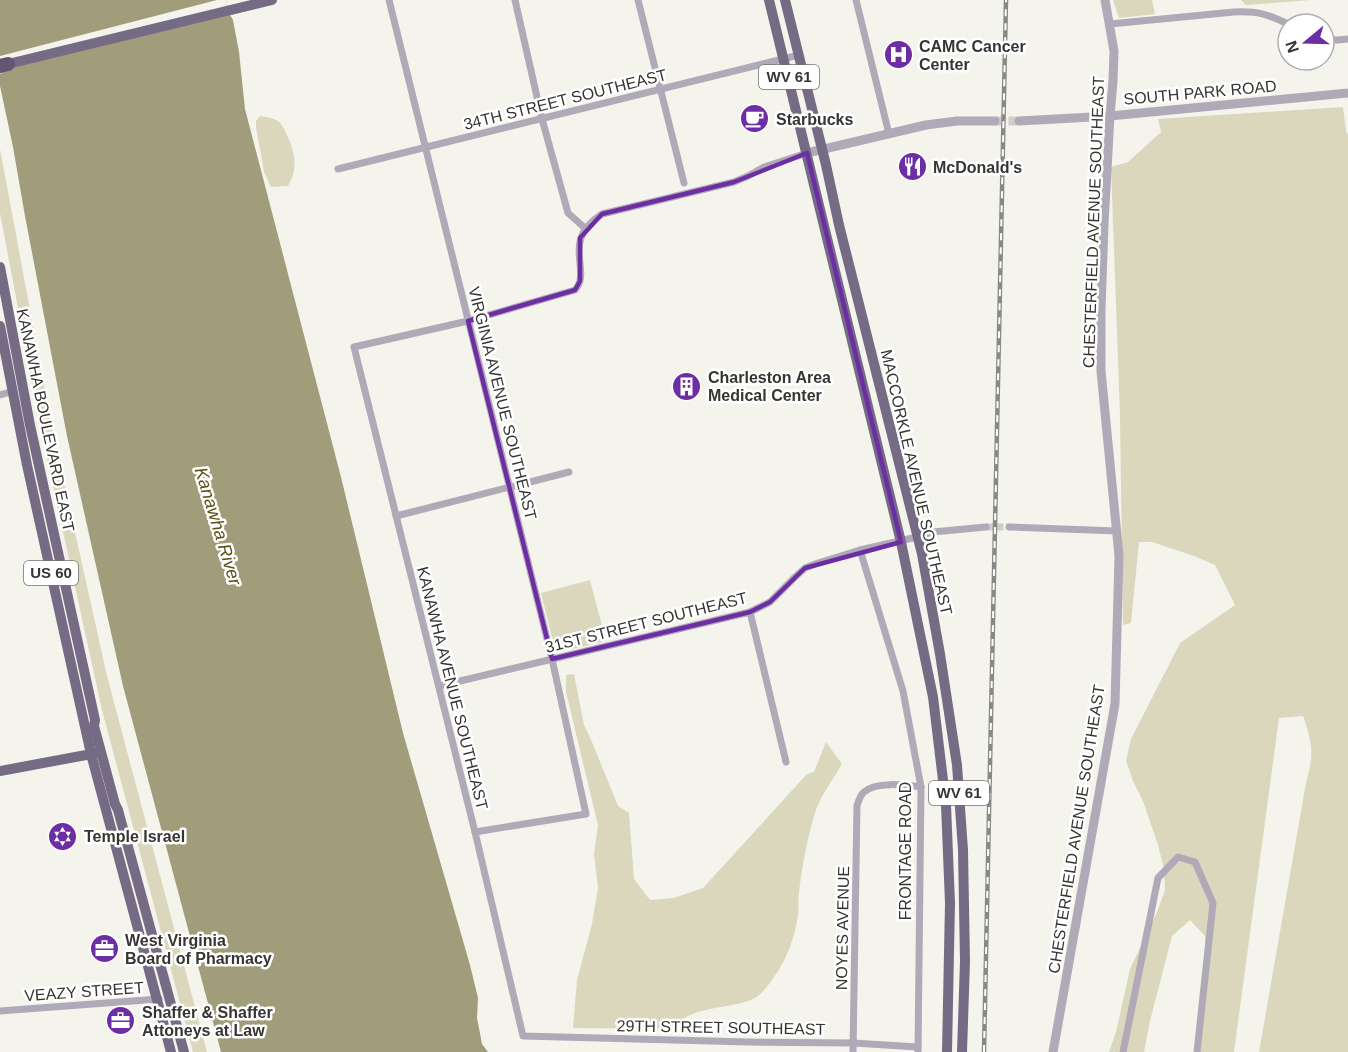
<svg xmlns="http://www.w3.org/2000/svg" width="1348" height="1052" viewBox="0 0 1348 1052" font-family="Arial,sans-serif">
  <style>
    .green { fill: #dad7bd }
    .water { fill: #a19c7a }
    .pier { fill: #f4f4ed }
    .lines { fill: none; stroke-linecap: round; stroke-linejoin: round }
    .minor-tunnel { stroke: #cecec8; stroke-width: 7; stroke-dasharray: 7 3.5; stroke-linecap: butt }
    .tertiary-tunnel { stroke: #cecec8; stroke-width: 9; stroke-dasharray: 9 4.5; stroke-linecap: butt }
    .minor { stroke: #afa9b8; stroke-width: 7 }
    .tertiary { stroke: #afa9b8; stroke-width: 9 }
    .primary { stroke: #766b85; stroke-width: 10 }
    .motorway { stroke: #625673; stroke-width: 14 }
    .rail-casing { stroke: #888884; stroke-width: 4.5 }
    .rail { stroke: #fff; stroke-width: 2; stroke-dasharray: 7; stroke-linecap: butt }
    .marked { fill: none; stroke: #6d2ea4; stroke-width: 4.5; stroke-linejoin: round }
    .labels { text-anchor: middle; stroke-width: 5; stroke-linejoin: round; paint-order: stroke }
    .shield { fill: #fff; stroke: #727270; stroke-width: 1.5 }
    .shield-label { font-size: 15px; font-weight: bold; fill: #363533 }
    .poi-label { font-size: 16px; font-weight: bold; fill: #363533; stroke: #fff; text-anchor: start }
    .street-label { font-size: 16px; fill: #363533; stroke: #fff }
    .water-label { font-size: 18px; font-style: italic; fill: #5a5116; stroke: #fff }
  </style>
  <rect width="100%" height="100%" fill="#f4f4ed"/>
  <g class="green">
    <polygon points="1113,0 1152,0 1155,14 1119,18"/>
    <polygon points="1241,0 1310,0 1246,5"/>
    <path d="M1343,107l3,24 2,4v917h-89l47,-269c8,-29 7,-38 -3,-67l-24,2 -45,334h-37l8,-95v-21l-15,-16 -18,16 -22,85 -6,31h-35l7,-20 14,-63 27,-57 8,-22 -1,-21 -6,-24 -15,-44 -10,-20 -7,-20 5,-22 49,-96 55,-38 -20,-40 -21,-9 -42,-14h-13l-8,81 -8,2 -3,-210 -9,-248 17,-5 33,-30 -3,-13z"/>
    <path d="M260,116c6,1 13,2 18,5 4,3 6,8 8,12 9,19 13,35 2,53l-17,1 -7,-15 -8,-45v-6z"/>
    <polygon points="0,149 54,438 107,676 207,1052 193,1052 102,710 43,440 0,213"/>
    <polygon points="590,580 606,641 556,653 541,593"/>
    <path d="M574,674l10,51 8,17 26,64 11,7 5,66 16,21 24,-2 29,-10 104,-114 7,-2 12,-30 16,22c-10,18 -22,31 -28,52 -7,24 -12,51 -15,76 -1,7 0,15 -1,23 -3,20 -10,42 -22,59 -5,8 -13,19 -21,24 -17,10 -63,9 -73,23 -2,2 -3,6 -4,8l-105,-1 4,-48 15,-56 6,-36 -4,-34 4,-29 -32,-133v-17z"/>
  </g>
  <polygon class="water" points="0,0 226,0 230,15 233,20 239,52 245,109 341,477 403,733 470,965 478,998 477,1018 482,1044 488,1052 221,1052 123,686 67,436 25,216 13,147 0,86"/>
  <polygon class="pier" points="217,0 226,0 230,15 10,68 0,74 0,56"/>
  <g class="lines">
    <polyline class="minor-tunnel" points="986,527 1009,527"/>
    <polyline class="tertiary-tunnel" points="995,121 1019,121"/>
    <g class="minor">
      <polyline points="389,0 552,659 586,814 475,832"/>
      <polyline points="515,0 542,119 568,213 586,229"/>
      <polyline points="638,0 684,183"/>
      <polyline points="856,0 889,134"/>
      <path d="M1110,24l124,-12c24,-1 33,2 54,12"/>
      <polyline points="1324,39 1338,40 1348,39"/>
      <path d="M807,153l-43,14 -16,9 -14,6 -132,32c-43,28 -9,56 -27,76l-107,31 -114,26 121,485 48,204 225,6 105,1 65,4"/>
      <polyline points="338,169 799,55"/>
      <polyline points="0,395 14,391"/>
      <polyline points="396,516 569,472"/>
      <polyline points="1009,527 1117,531"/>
      <polyline points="860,550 903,691 921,787 918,1052"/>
      <polyline points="750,612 786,762"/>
      <polyline points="439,686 750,612 770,602 796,576 805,568 818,563 860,550 917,537 933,532 986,527"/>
      <polyline points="0,1011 159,999"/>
      <path d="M853,1052l4,-247c2,-4 3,-10 7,-13 12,-11 41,-7 57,-5"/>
      <polyline points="1123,1052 1158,878 1178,857 1195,862 1213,903 1197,1052"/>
    </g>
    <g class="tertiary">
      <polyline points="1019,121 1110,116 1348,93"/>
      <polyline points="807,153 926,125 957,121 995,121"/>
      <polyline points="1053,1052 1115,704 1119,556 1101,371 1101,310 1104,224 1110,116 1113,81 1114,51 1105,0"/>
    </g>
    <g class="primary">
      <polyline points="769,0 901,542 933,697 946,805 950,903 947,1052"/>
      <polyline points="785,0 826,165 839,225 922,554 940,654 957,765 963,850 965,961 962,1052"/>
      <polyline points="2,67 8,64 272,0"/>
      <polyline points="0,267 30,425 95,720 94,726 115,804 118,810 184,1052"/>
      <polyline points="0,326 27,465 91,754 171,1052"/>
      <polyline points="0,771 97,753"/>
    </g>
    <polyline class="motorway" points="0,66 8,64"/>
    <defs>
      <polyline id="rail" points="984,1052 1006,0"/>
    </defs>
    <use href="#rail" class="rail-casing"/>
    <use href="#rail" class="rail"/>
  </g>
  <path class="marked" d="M807,153l94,389 -96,26 -35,34 -20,10 -198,47 -84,-338 107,-31 5,-9v-43l22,-24 132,-32z"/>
  <defs>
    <symbol id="hospital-disc" viewBox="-11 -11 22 22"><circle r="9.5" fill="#6d2ea4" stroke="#fff"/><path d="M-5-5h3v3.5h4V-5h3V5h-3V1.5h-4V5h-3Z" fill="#fff"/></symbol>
    <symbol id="cafe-disc" viewBox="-11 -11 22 22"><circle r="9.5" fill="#6d2ea4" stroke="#fff"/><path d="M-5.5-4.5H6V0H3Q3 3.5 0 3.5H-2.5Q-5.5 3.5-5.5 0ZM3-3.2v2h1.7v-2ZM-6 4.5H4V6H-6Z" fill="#fff"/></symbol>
    <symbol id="restaurant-disc" viewBox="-11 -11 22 22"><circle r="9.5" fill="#6d2ea4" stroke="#fff"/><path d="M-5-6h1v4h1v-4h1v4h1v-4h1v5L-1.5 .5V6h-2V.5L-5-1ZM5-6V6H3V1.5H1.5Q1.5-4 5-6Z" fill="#fff"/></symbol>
    <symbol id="building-disc" viewBox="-11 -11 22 22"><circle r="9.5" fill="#6d2ea4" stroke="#fff"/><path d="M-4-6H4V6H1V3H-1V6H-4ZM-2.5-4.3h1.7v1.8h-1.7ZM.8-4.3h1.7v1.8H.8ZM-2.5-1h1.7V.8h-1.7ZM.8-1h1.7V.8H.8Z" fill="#fff"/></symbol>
    <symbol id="synagogue-disc" viewBox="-11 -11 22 22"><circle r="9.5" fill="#6d2ea4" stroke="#fff"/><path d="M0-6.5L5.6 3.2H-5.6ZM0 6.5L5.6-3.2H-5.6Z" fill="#fff"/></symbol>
    <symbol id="office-disc" viewBox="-11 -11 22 22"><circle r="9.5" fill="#6d2ea4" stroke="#fff"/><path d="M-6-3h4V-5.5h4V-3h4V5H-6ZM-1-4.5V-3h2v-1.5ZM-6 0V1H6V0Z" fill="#fff"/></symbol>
  </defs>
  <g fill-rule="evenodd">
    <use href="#hospital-disc" x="882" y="38" width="33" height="33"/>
    <use href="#cafe-disc" x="738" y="102" width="33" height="33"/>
    <use href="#restaurant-disc" x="896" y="150" width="33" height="33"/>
    <use href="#building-disc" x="670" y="370" width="33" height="33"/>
    <use href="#synagogue-disc" x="46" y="820" width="33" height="33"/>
    <use href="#office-disc" x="88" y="932" width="33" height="33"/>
    <use href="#office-disc" x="104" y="1004" width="33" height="33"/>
  </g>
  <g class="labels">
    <g class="shield">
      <rect x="759" y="65" width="60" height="24" rx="4.5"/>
      <rect x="24" y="561" width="54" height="24" rx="4.5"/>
      <rect x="929" y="781" width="60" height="24" rx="4.5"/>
    </g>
    <g class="shield-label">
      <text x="789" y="82">WV 61</text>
      <text x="51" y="578">US 60</text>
      <text x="959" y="798">WV 61</text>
    </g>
    <g class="poi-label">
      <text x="919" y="52">CAMC Cancer<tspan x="919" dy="18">Center</tspan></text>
      <text x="776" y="125">Starbucks</text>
      <text x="933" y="173">McDonald's</text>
      <text x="708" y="383">Charleston Area<tspan x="708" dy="18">Medical Center</tspan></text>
      <text x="84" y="842">Temple Israel</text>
      <text x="125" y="946">West Virginia<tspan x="125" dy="18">Board of Pharmacy</tspan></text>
      <text x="142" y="1018">Shaffer &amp; Shaffer<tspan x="142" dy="18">Attoneys at Law</tspan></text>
    </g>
    <g class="street-label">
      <text transform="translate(1200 92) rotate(-5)" y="6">SOUTH PARK ROAD</text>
      <text transform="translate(565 99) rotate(-14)" y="6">34TH STREET SOUTHEAST</text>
      <text transform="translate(1093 222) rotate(-88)" y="6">CHESTERFIELD AVENUE SOUTHEAST</text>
      <text transform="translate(503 403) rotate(76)" y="6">VIRGINIA AVENUE SOUTHEAST</text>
      <text transform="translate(46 420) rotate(78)" y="6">KANAWHA BOULEVARD EAST</text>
      <text transform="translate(917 482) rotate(77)" y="6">MACCORKLE AVENUE SOUTHEAST</text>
      <text transform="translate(646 622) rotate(-14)" y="6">31ST STREET SOUTHEAST</text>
      <text transform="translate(453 688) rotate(76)" y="6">KANAWHA AVENUE SOUTHEAST</text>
      <text transform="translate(1076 829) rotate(-81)" y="6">CHESTERFIELD AVENUE SOUTHEAST</text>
      <text transform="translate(905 851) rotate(-90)" y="6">FRONTAGE ROAD</text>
      <text transform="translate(842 928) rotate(-89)" y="6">NOYES AVENUE</text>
      <text transform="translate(84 991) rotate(-4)" y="6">VEAZY STREET</text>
      <text transform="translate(721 1027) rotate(1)" y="6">29TH STREET SOUTHEAST</text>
    </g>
    <g class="water-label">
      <text transform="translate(218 526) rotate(73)" y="6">Kanawha River</text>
    </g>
  </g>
  <g transform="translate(1306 42) rotate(251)"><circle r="28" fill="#ffffff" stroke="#afaead" stroke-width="1.5"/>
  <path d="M0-4.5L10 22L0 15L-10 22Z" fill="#6d2ea4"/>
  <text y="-9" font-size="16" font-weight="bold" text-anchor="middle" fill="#363533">N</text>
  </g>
</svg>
